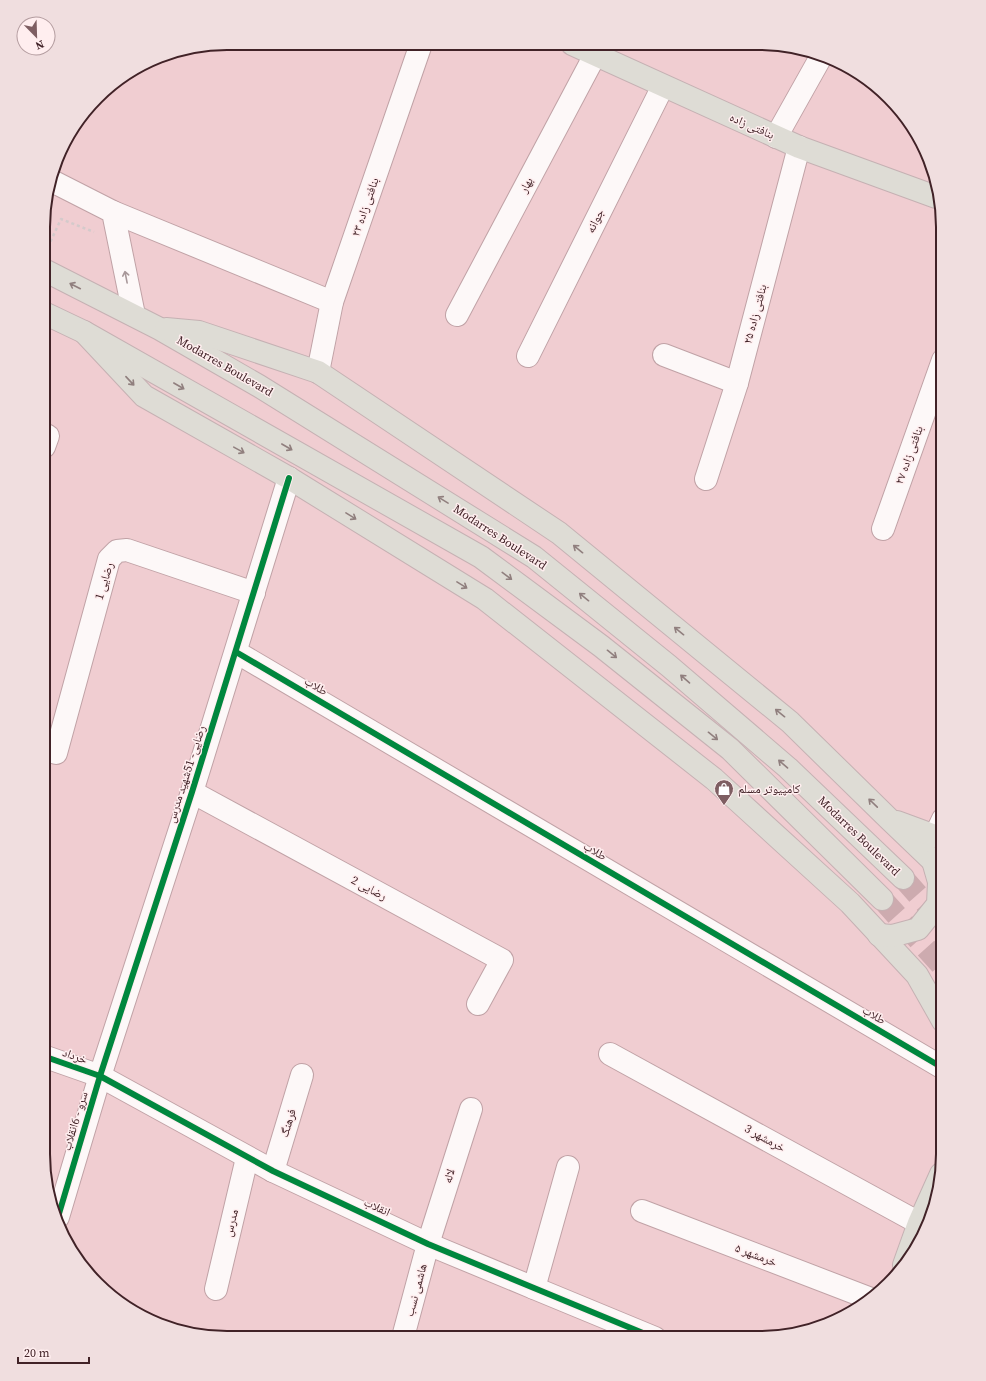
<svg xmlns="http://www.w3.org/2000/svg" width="986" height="1381" viewBox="0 0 986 1381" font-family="'Source Serif 4','Noto Naskh Arabic',serif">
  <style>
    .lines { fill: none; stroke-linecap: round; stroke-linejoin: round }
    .major-tunnel { stroke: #cdabaf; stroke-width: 22; stroke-dasharray: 22 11; stroke-linecap: butt }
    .minor-casing { stroke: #c0a2a6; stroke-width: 24 }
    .major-casing { stroke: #c5b1b3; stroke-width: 24 }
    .path { stroke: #d4cacb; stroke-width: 2.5; stroke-dasharray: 3 3; stroke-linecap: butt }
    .minor { stroke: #fdf8f8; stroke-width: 22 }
    .major { stroke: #dedcd5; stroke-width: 22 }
    .cycleway-casing { stroke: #ffeeef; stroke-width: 8 }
    .cycleway { stroke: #00873e; stroke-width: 6 }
    .oneway { stroke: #a8989a }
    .oneway2 { stroke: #907f7e }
    .labels { text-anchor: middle; stroke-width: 3; stroke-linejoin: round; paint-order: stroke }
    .street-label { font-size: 12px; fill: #412227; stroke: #ffeeef }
    .poi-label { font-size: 12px; fill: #412227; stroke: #ffeeef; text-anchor: start }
    .rim { fill: none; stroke: #412227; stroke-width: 2 }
  </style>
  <rect width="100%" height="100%" fill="#f0cdd1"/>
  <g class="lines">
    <g class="major-tunnel">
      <polyline points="903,878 943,923"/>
      <polyline points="882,899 943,967"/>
    </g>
    <defs>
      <g id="minor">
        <polyline points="776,137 822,55"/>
        <polyline points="52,181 113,212 134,315"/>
        <polyline points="113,212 332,302"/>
        <polyline points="457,315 595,55"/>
        <polyline points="664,355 737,383"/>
        <polyline points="528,356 663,86"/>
        <polyline points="318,372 332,302 421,44"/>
        <polyline points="44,447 48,436 44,434"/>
        <polyline points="706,479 737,383 799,147"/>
        <polyline points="883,529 943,360"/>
        <polyline points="236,652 943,1068"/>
        <polyline points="56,753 109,559 117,551 127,550 254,593"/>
        <polyline points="192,792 502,960 478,1004"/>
        <polyline points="935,836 943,819"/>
        <polyline points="610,1054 919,1223"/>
        <polyline points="43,1056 100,1076 273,1171 428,1244 534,1288 655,1338"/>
        <polyline points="273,1171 302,1075"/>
        <polyline points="642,1211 871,1299"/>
        <polyline points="58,1217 100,1076 192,792 289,478"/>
        <polyline points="534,1288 568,1167"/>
        <polyline points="216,1289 247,1158"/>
        <polyline points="403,1337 428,1244 471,1109"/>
      </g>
      <g id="major">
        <polyline points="572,44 799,147 936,197"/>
        <polyline points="44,270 160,329 259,386 534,557 669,666 788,768 903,878"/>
        <polyline points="44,313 84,332 481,557 601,646 730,749 882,899"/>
        <polyline points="166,329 199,332 318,372 559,533 790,722 889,819 933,861 943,868"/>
        <polyline points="84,332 144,396 289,478 485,599 714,779 850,903 917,975 943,1021"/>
        <polyline points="897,822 935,836 943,837"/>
        <polyline points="879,935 892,936 918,929 938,904 939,882 933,861"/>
        <polyline points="904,1265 919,1223 941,1174"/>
      </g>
    </defs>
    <use href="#minor" class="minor-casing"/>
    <use href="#major" class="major-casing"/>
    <polyline class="path" points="48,247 61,219 94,232"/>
    <use href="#minor" class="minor"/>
    <use href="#major" class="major"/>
    <defs>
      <g id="cycleway">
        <polyline points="236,652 943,1068"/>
        <polyline points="43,1056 100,1076 273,1171 428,1244 534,1288 655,1338"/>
        <polyline points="58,1217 100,1076 192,792 289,478"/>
      </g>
    </defs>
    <use href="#cycleway" class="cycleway-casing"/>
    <use href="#cycleway" class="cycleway"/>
  </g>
  <defs><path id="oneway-shaft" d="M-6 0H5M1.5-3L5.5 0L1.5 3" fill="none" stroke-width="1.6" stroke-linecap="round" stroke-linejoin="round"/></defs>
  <use class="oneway" href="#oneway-shaft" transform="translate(126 277) rotate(-101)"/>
  <g class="oneway2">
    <use href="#oneway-shaft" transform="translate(75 286) rotate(-153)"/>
    <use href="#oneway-shaft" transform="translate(130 381) rotate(47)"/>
    <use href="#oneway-shaft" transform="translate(179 386) rotate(30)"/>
    <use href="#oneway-shaft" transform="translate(287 447) rotate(30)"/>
    <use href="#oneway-shaft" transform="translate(239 450) rotate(29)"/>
    <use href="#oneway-shaft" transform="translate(443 500) rotate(-148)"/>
    <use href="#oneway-shaft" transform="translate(351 516) rotate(32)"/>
    <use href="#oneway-shaft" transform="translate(578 549) rotate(-141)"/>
    <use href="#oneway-shaft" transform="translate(507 576) rotate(37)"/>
    <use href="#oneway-shaft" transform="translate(462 585) rotate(32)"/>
    <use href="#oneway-shaft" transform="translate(584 597) rotate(-141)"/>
    <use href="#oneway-shaft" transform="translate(679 631) rotate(-141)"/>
    <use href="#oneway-shaft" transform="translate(612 654) rotate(39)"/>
    <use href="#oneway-shaft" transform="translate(685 679) rotate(-139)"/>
    <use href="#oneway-shaft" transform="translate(780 713) rotate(-141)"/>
    <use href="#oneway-shaft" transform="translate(713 736) rotate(39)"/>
    <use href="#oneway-shaft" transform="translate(783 764) rotate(-139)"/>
    <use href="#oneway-shaft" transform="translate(873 803) rotate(-136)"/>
  </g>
  <defs>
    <symbol id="shop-pin" viewBox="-11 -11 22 30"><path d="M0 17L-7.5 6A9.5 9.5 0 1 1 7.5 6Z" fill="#7e5e62" stroke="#ffeeef"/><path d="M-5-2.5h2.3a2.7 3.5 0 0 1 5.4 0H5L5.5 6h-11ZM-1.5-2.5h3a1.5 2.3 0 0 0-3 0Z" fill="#fff"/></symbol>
  </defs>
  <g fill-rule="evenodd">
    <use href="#shop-pin" x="713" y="778" width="22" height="30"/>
  </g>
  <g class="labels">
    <g class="street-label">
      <text transform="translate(752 126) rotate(24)" y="4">بنافتی زاده</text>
      <text transform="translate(526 185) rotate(-62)" y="4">بهار</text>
      <text transform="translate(365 207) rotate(-71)" y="4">بنافتی زاده ۲۳</text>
      <text transform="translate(595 221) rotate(-63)" y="4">جوانه</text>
      <text transform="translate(755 314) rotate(-75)" y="4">بنافتی زاده ۲۵</text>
      <text transform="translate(225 366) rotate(30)" y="4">Modarres Boulevard</text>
      <text transform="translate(909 455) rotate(-70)" y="4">بنافتی زاده ۲۷</text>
      <text transform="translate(500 537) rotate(33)" y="4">Modarres Boulevard</text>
      <text transform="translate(104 581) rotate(-73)" y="4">رضایی 1</text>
      <text transform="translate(316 686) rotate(30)" y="4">طلاب</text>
      <text transform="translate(186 774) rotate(-72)" y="4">رضایی- 51شهید مدرس</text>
      <text transform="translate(859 836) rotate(44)" y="4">Modarres Boulevard</text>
      <text transform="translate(595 851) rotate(30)" y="4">طلاب</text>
      <text transform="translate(369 888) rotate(28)" y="4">رضایی 2</text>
      <text transform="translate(874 1015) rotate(30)" y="4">طلاب</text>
      <text transform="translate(75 1056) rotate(20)" y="4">خرداد</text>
      <text transform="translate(75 1121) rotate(-73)" y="4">سرو - 6انقلاب</text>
      <text transform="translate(288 1123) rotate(-73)" y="4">فرهنگ</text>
      <text transform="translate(765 1138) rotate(29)" y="4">خرمشهر 3</text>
      <text transform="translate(449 1176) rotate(-73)" y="4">لاله</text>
      <text transform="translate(377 1207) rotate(25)" y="4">انقلاب</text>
      <text transform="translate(231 1223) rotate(-76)" y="4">مدرس</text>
      <text transform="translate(756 1255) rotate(21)" y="4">خرمشهر ۵</text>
      <text transform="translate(416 1290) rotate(-75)" y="4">هاشمی نسب</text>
    </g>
    <g class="poi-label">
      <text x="738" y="793">کامپیوتر مسلم</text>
    </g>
  </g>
  <path d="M0 0H986V1381H0ZM227 50H759A177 177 0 0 1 936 227V1154A177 177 0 0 1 759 1331H227A177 177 0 0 1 50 1154V227A177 177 0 0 1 227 50Z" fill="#f0dedf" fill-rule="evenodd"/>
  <path class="rim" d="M227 50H759A177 177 0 0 1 936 227V1154A177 177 0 0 1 759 1331H227A177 177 0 0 1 50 1154V227A177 177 0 0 1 227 50Z"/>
  <g transform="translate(36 36) rotate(157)"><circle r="19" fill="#ffeeef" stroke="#b39c9f"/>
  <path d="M0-3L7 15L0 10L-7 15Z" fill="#7e5e62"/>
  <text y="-6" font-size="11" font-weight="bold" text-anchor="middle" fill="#412227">N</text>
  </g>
  <path d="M18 1357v6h71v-6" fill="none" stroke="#412227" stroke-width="2"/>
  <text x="24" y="1357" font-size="12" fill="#412227" stroke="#ffeeef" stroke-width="3" paint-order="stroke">20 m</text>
</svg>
